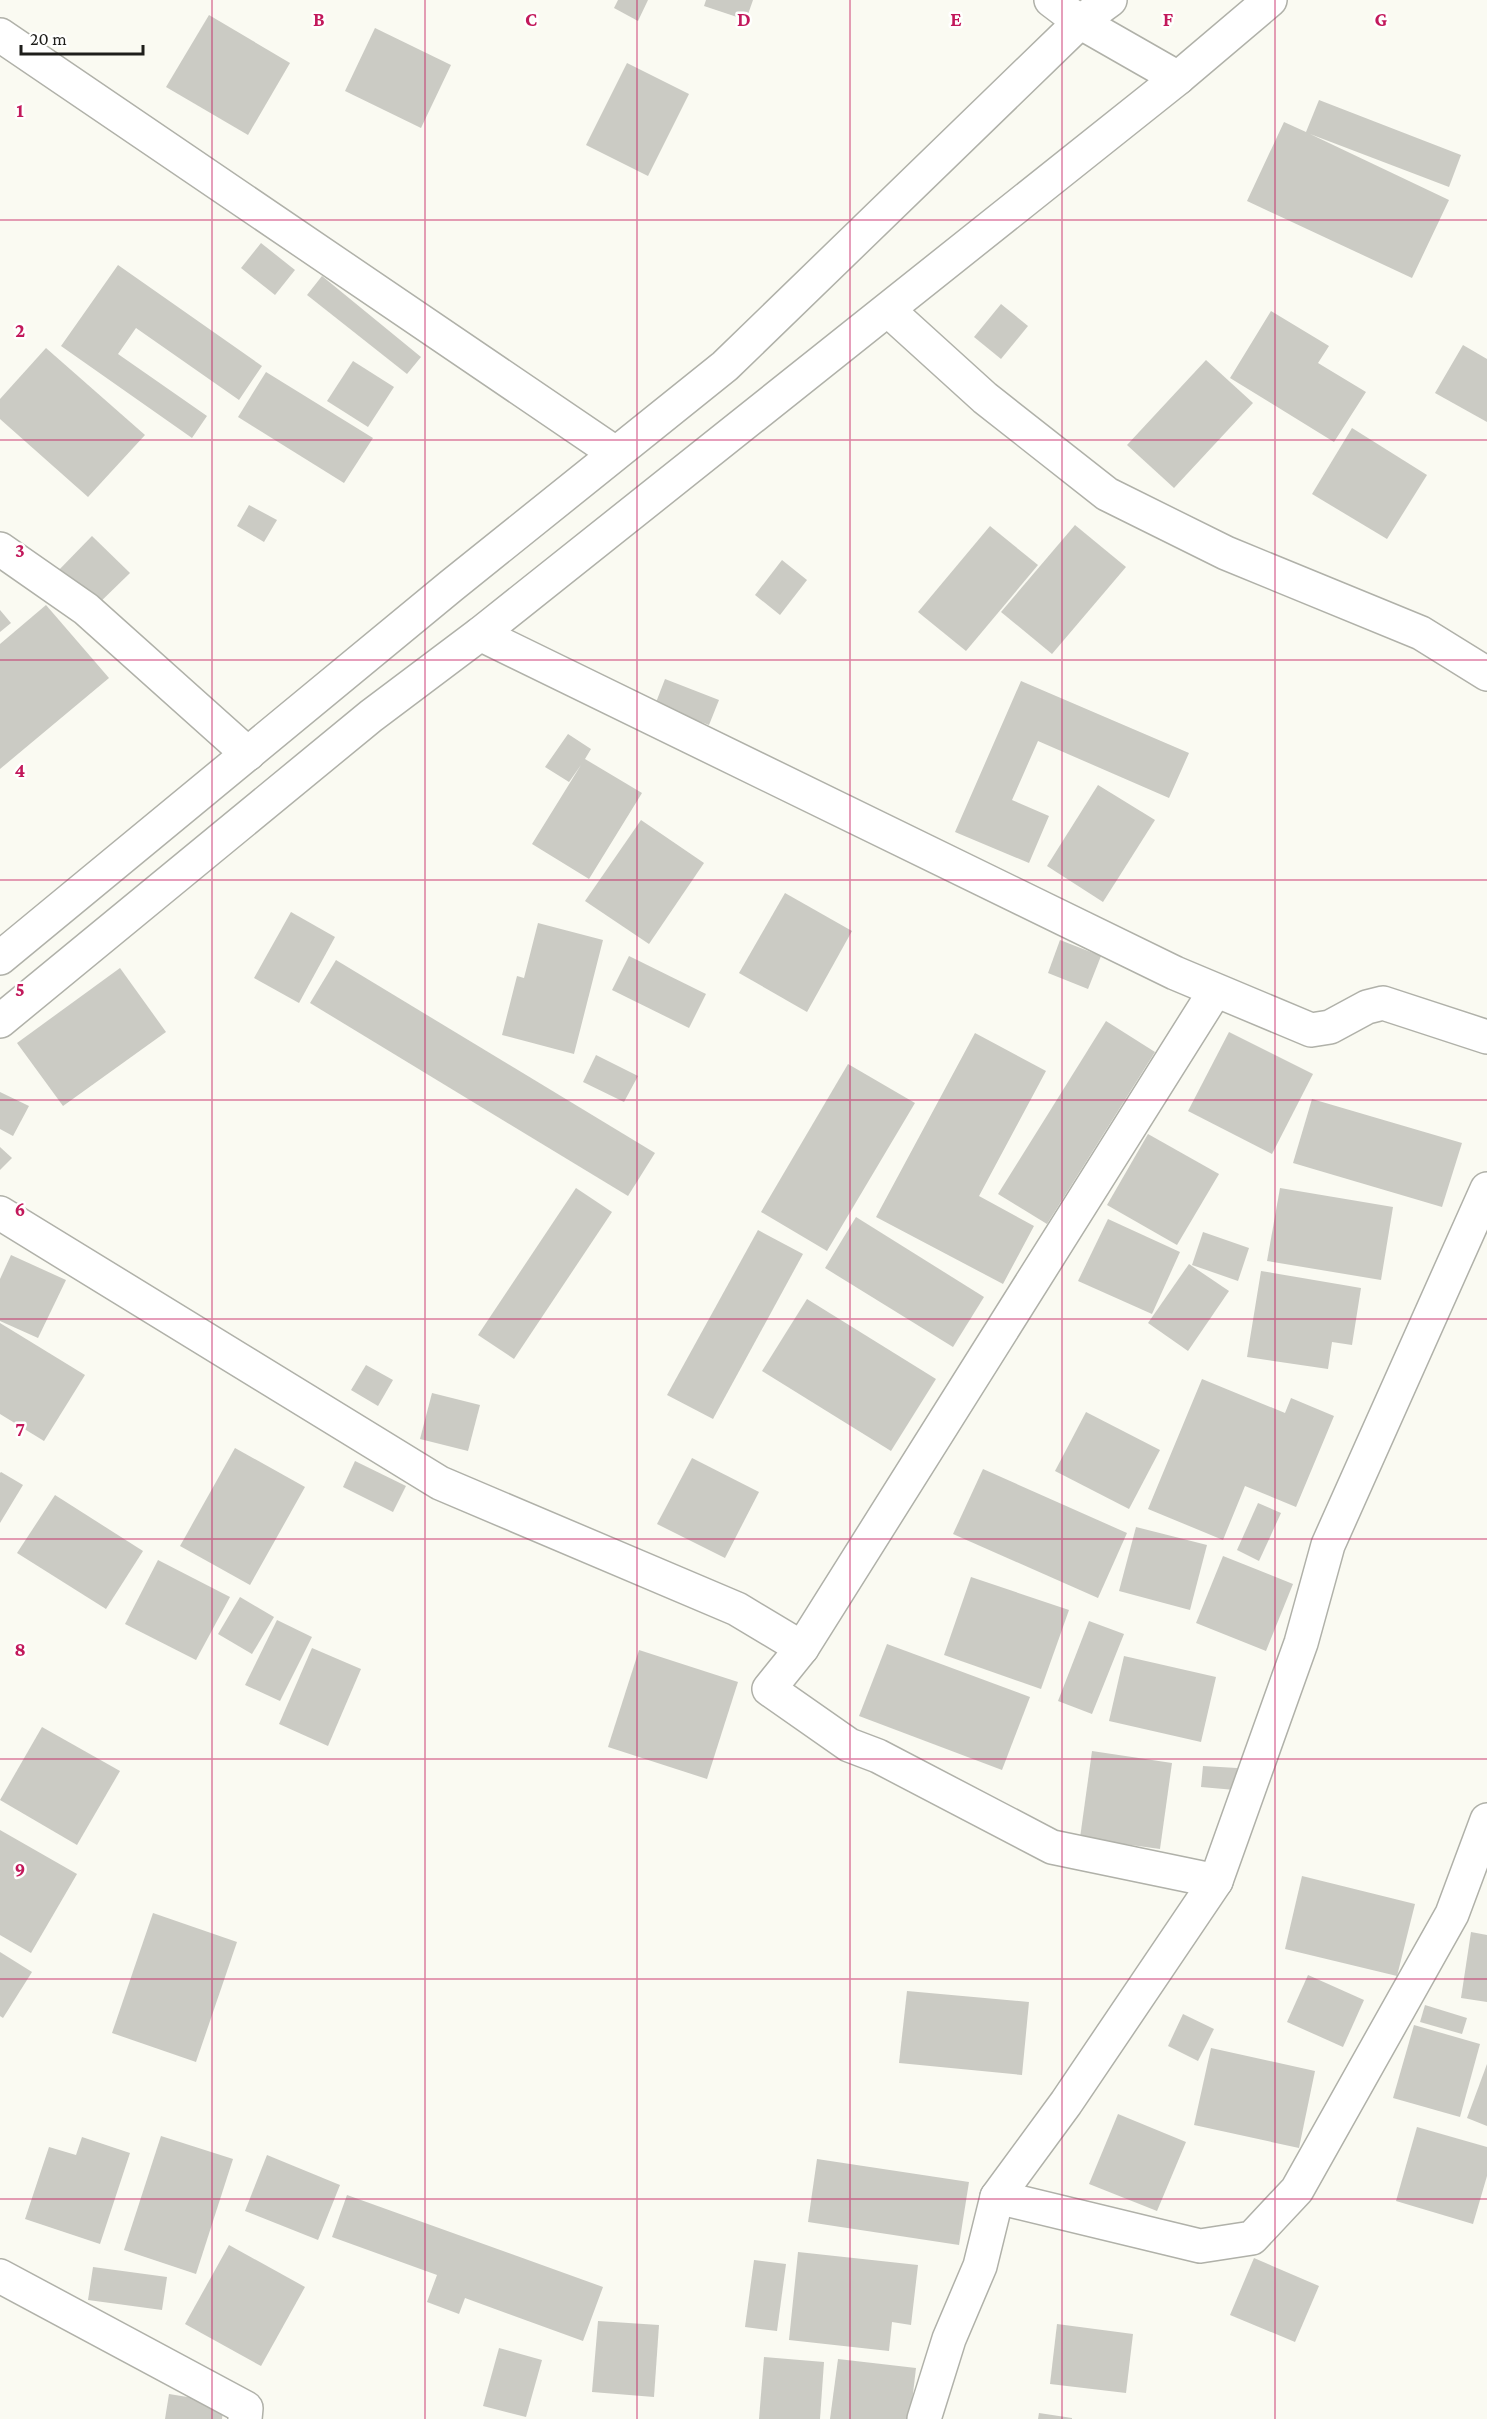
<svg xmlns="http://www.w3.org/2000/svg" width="1487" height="2419" viewBox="0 0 1487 2419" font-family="'Crimson Pro',serif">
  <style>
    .building { fill: #cbcbc4 }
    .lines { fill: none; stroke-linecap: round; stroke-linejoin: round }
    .minor-casing { stroke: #b0b1a9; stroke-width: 36 }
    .primary-casing { stroke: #b0b1a9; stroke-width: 36 }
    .minor { stroke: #fff; stroke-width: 33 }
    .primary { stroke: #fff; stroke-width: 33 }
    .grid { fill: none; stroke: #c2185b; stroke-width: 1.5; stroke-opacity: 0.55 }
    .grid-label { font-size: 20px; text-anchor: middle; font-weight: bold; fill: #c2185b; stroke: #fffffe; stroke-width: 5; stroke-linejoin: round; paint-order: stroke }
  </style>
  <rect width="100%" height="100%" fill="#fafaf2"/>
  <g class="building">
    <polygon points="618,0 648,0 638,21 614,8"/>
    <polygon points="706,0 753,0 746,20 704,6"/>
    <polygon points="209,15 290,63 248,135 166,87"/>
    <polygon points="375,28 451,65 421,128 345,91"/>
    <polygon points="627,63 689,94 648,176 586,145"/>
    <polygon points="1319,100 1461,155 1449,187 1310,134 1449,200 1412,278 1247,201 1284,122 1306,132"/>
    <polygon points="261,243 295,270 275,295 241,268"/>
    <polygon points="118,265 262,366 239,400 136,328 118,354 207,416 192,438 61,346"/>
    <polygon points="322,276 421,357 407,374 307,295"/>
    <polygon points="1001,304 1028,326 1001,359 974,337"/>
    <polygon points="1271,311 1329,346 1318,363 1366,392 1334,442 1230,378"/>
    <polygon points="1463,345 1487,359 1487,422 1435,393"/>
    <polygon points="46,348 145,435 88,497 0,419 0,399"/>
    <polygon points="1206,360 1253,403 1174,488 1127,445"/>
    <polygon points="353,361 394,387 368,427 327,401"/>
    <polygon points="266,372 373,438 344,483 238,417"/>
    <polygon points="1352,428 1427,475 1387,539 1312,494"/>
    <polygon points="249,505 277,520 264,542 237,526"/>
    <polygon points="1075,525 1126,567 1052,654 1001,612"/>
    <polygon points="990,526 1038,565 966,651 918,612"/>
    <polygon points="92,536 130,573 93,609 56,573"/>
    <polygon points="782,560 807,580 780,615 755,595"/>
    <polygon points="46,605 109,678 0,769 0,644"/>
    <polygon points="0,610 11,623 0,632"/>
    <polygon points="665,679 719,700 709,725 655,705"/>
    <polygon points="1021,681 1189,753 1169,798 1038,741 1012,800 1049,816 1029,863 955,832"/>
    <polygon points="568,734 591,749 585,759 642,793 589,879 532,844 581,765 569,782 545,767"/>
    <polygon points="1098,785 1155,820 1103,902 1047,866"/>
    <polygon points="641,820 704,863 649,944 585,901"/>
    <polygon points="785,893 852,931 807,1012 739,973"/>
    <polygon points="291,912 335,937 299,1003 254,978"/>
    <polygon points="538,923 603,940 574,1054 502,1035 517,976 524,978"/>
    <polygon points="1060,940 1101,956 1088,989 1048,973"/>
    <polygon points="629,956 706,994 689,1028 612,990"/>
    <polygon points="336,960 655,1153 628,1196 310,1003"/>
    <polygon points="120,968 166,1032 63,1106 17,1043"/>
    <polygon points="1106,1021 1155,1052 1047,1224 998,1194"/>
    <polygon points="1229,1032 1313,1074 1272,1154 1188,1111"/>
    <polygon points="975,1033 1046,1071 979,1196 1034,1226 1003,1284 876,1217"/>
    <polygon points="596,1055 638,1076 624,1102 583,1082"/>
    <polygon points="848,1064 915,1103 827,1251 761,1212"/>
    <polygon points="0,1092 29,1106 13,1136 0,1129"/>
    <polygon points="1312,1099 1462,1143 1442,1207 1293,1163"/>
    <polygon points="1148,1134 1219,1174 1177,1245 1107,1205"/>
    <polygon points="0,1147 12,1158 0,1170"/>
    <polygon points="576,1188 612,1212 514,1359 478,1335"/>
    <polygon points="1280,1188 1393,1207 1381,1280 1267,1261"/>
    <polygon points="856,1217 984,1297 953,1347 825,1268"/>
    <polygon points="1108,1219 1180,1252 1152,1314 1078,1281"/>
    <polygon points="758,1230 803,1254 713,1419 667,1395"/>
    <polygon points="1203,1232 1249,1248 1238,1281 1192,1265"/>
    <polygon points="11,1255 66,1280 38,1338 0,1321 0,1279"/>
    <polygon points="1189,1264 1229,1291 1188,1351 1148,1323"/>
    <polygon points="1261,1271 1361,1288 1352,1345 1332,1342 1328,1369 1247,1357"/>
    <polygon points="807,1299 936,1379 891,1451 762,1371"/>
    <polygon points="0,1323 85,1375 44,1441 0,1414"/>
    <polygon points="366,1365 393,1380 378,1406 351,1390"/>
    <polygon points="1202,1379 1285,1413 1291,1398 1334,1416 1296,1507 1245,1486 1223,1540 1148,1509"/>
    <polygon points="432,1393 480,1405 468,1451 420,1439"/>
    <polygon points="1086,1412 1160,1450 1129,1509 1055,1471"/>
    <polygon points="235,1448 305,1487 250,1585 180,1546"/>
    <polygon points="692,1458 759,1492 725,1558 657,1524"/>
    <polygon points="355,1461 406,1486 393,1512 343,1487"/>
    <polygon points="983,1469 1127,1533 1098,1598 953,1534"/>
    <polygon points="1,1472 23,1485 0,1523 0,1473"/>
    <polygon points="55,1495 143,1551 106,1609 17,1553"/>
    <polygon points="1258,1503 1281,1513 1259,1561 1237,1550"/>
    <polygon points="1136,1527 1207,1545 1190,1610 1119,1591"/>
    <polygon points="1223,1556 1293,1584 1266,1651 1196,1623"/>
    <polygon points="158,1560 230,1597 196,1660 125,1624"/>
    <polygon points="971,1577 1069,1610 1041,1689 944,1655"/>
    <polygon points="240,1597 274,1617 252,1654 218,1634"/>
    <polygon points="277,1620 312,1637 280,1701 245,1685"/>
    <polygon points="1089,1621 1124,1634 1092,1714 1058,1701"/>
    <polygon points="887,1644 1030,1697 1002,1770 859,1716"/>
    <polygon points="312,1648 361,1669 328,1746 279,1724"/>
    <polygon points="639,1650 738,1682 707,1779 608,1747"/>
    <polygon points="1124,1656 1216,1677 1201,1742 1109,1721"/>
    <polygon points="42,1727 120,1771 77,1845 0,1800"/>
    <polygon points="1092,1751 1172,1763 1160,1849 1080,1838"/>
    <polygon points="1203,1766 1237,1768 1235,1790 1201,1787"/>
    <polygon points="0,1830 77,1874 31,1953 0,1935"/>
    <polygon points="1302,1876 1415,1904 1397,1976 1285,1949"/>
    <polygon points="153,1913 237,1942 196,2062 112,2033"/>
    <polygon points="1471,1932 1487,1935 1487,2002 1461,1998"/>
    <polygon points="0,1952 32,1972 3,2018 0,2016"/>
    <polygon points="1308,1975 1364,2000 1343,2047 1287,2022"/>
    <polygon points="907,1991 1029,2002 1022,2075 899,2063"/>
    <polygon points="1425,2005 1467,2018 1462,2034 1420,2022"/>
    <polygon points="1183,2014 1214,2029 1198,2061 1168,2046"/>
    <polygon points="1414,2025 1480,2044 1460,2117 1393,2098"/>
    <polygon points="1211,2048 1315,2071 1299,2148 1194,2125"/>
    <polygon points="1487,2064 1487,2126 1467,2118"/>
    <polygon points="1118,2114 1186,2142 1157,2211 1089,2184"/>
    <polygon points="1417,2127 1487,2147 1487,2176 1473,2224 1396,2201"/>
    <polygon points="161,2136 233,2159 196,2274 124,2250"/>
    <polygon points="82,2137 130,2153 100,2244 25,2219 49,2147 76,2155"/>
    <polygon points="267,2155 340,2185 318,2240 245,2211"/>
    <polygon points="817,2159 969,2182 959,2245 808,2222"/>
    <polygon points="347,2195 603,2287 583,2341 465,2298 459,2314 427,2302 437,2275 332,2237"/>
    <polygon points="229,2245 305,2287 261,2366 185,2324"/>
    <polygon points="798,2252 918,2265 911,2325 892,2322 889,2351 789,2340"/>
    <polygon points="1254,2258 1319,2286 1295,2342 1230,2315"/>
    <polygon points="754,2260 786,2264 777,2331 745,2327"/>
    <polygon points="93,2267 167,2277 162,2310 88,2300"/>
    <polygon points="598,2321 659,2325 654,2397 592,2392"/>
    <polygon points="1057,2324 1133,2334 1126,2393 1050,2384"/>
    <polygon points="499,2348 542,2360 526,2417 483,2406"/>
    <polygon points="764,2357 824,2362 820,2419 759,2419"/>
    <polygon points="838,2359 916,2368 910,2419 830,2419"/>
    <polygon points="169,2394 224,2403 222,2419 165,2419"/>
    <polygon points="1039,2413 1072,2418 1072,2419 1038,2419"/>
  </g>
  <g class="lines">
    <defs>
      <g id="minor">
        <polyline points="1080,22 1110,0"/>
        <polyline points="0,35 615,453"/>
        <polyline points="1178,78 1270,0"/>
        <polyline points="888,310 985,398 1107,494 1226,553 1421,633 1487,674"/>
        <polyline points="0,549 86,609 248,754"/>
        <polyline points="480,634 1175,973 1311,1030 1330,1027 1367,1007 1383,1003 1487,1037"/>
        <polyline points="1215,991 802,1648 769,1689 849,1745 878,1756 1052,1847 1216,1881"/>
        <polyline points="0,1213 440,1483 737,1609 802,1648"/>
        <polyline points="997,2197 1200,2246 1252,2238 1297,2190 1452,1914 1487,1820"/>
        <polyline points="0,2276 246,2408 245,2419"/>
        <polyline points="924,2419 949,2339 980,2266 997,2197 1066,2103 1216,1881 1301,1643 1328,1545 1487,1189"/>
      </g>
      <g id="primary">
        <polyline points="0,958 451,586 725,366 1080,22"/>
        <polyline points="0,1021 371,716 480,634 1178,78 1080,22 1051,0"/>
      </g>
    </defs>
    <use href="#minor" class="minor-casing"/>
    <use href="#primary" class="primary-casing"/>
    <use href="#minor" class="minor"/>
    <use href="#primary" class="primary"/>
  </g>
  <path class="grid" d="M212,0v2419M425,0v2419M637,0v2419M850,0v2419M1062,0v2419M1275,0v2419M0,220h1487M0,440h1487M0,660h1487M0,880h1487M0,1100h1487M0,1319h1487M0,1539h1487M0,1759h1487M0,1979h1487M0,2199h1487"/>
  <g class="grid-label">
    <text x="319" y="26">B</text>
    <text x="531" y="26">C</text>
    <text x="744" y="26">D</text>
    <text x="956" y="26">E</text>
    <text x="1168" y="26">F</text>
    <text x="1381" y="26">G</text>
    <text x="20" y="117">1</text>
    <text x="20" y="337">2</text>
    <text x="20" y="557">3</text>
    <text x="20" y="777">4</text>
    <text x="20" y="996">5</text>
    <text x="20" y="1216">6</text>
    <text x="20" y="1436">7</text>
    <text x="20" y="1656">8</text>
    <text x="20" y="1876">9</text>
  </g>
  <path d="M21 45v9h122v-9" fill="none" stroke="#1e1e1b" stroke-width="3"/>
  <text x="30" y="45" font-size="18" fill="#1e1e1b" stroke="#fffffe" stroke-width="4.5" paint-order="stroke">20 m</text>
</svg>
